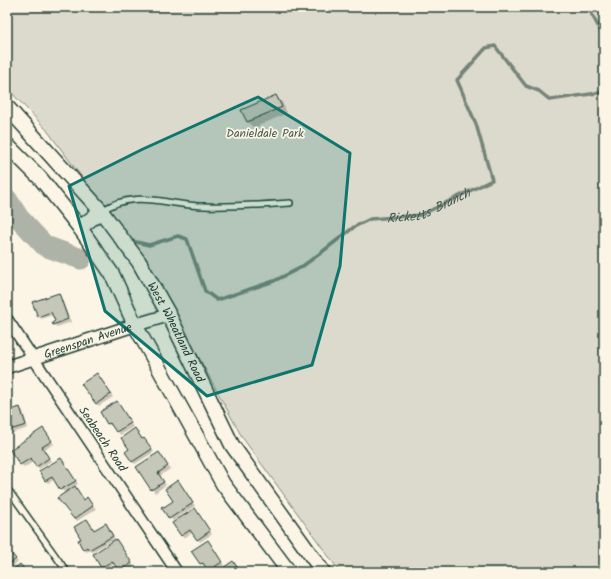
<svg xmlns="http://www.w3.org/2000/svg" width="611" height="579" viewBox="0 0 611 579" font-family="Kalam,sans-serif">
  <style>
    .green { fill: #dcdacc; stroke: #7e8c80 }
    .shadow { fill: #0003 }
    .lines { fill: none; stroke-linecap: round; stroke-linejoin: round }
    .stream { stroke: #758479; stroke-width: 3.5 }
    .river { stroke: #aeb3a7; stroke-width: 21 }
    .building { fill: #c5c7b9; stroke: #1f3d34 }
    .service-casing { stroke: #1f3d34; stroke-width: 8 }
    .minor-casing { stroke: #1f3d34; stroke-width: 13 }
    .tertiary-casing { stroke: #1f3d34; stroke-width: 15 }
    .secondary-casing { stroke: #1f3d34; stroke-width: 17 }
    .service { stroke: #fcf5e5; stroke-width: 5 }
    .minor { stroke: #fcf5e5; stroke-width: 10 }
    .tertiary { stroke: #fcf5e5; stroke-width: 12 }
    .secondary { stroke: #fcf5e5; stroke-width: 14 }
    .marked { fill: #0f766e; fill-opacity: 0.2; stroke: #0f766e; stroke-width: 3; stroke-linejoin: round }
    .labels { text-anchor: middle; stroke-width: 3.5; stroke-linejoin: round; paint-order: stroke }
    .park-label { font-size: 12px; fill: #455c52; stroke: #fcf5e5 }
    .street-label { font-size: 12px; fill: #1f3d34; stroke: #fcf5e5 }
    .water-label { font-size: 13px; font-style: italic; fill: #435a51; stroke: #fcf5e5 }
  </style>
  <rect width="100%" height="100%" fill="#fcf5e5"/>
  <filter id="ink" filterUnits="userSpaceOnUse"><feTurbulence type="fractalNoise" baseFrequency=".025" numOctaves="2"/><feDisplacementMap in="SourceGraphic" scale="8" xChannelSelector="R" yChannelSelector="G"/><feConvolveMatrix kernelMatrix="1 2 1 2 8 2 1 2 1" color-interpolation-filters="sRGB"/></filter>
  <g filter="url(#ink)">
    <polygon class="green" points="7,7 604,7 604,572 340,572 242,437 153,273 46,129 7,88"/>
    <g class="shadow">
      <polygon points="276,96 282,102 287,113 254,128 248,122 243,111"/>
      <polygon points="59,294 61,297 71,322 57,327 54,324 56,322 53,315 41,319 39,316"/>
      <polygon points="99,377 113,397 99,406 97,403"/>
      <polygon points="119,405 133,427 120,435 113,425 111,426 108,424 101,412"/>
      <polygon points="20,408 23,411 28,428 7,435 7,409 11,411"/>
      <polygon points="46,432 54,444 44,450 51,461 39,469 34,461 24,468 11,450"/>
      <polygon points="138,433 143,440 144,439 147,442 154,452 135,464 132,461 130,449"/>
      <polygon points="159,454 170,469 160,476 166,485 155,493 137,468"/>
      <polygon points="63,462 78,484 74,487 84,500 87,498 96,509 77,521 75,519 65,494 55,479 48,483 46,481"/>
      <polygon points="181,484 195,506 173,521 170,518"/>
      <polygon points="197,512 212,534 200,542 193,532 184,538 182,535"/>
      <polygon points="87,520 95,531 106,525 109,528 115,539 134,566 132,567 137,572 122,572 115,563 105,570 102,567 112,543 111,541 92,552 90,550 87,552 84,549 82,539"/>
      <polygon points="7,540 12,546 8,549 18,562 7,571"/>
      <polygon points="210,544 224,565 214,572 211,572 205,565 204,566 192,551"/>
    </g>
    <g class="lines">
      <g class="stream">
        <polyline points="596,7 591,13 604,37"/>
        <path id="s1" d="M132,241l17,4 29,-9 9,3 18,52 12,9 57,-19 26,-13 22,-16 32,-25 16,-8 51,-4 71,-35 -16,-56 -19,-44 29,-32 9,-2 31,40 13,5 11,9 54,-8"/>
      </g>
      <polyline class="river" points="7,199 19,218 45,246 81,259"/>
    </g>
    <g class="building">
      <polygon points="276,95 282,107 247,122 241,110"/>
      <polygon points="59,293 68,319 53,325 52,323 55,321 51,312 38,317 32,302"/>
      <polygon points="97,373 111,394 96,404 81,384"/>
      <polygon points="117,401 131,423 116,432 110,423 107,424 100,412"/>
      <polygon points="20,407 26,425 7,431 7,410 10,409 11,410"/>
      <polygon points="43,428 52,441 42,447 49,458 36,467 31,458 20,465 10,450"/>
      <polygon points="135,428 142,439 144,438 152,449 132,462 125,452 129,449 121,438"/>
      <polygon points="159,452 168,466 158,473 164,482 151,490 136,467"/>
      <polygon points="61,458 76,481 60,490 52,477 45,481 39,471"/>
      <polygon points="178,480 193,503 169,519 161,507 163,506 164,507 173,501 165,489"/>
      <polygon points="75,486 84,500 87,497 93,506 74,519 57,498"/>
      <polygon points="195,508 210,531 197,540 190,530 181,536 172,523"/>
      <polygon points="87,519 94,530 106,523 113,536 89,550 87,547 83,550 78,540 81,539 74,527"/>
      <polygon points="116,539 132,563 119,571 112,561 101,568 93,554"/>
      <polygon points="208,540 222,562 208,571 203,563 200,564 191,551"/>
      <polygon points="7,548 16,559 7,566"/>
      <polygon points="233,561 239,570 236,572 217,572"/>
      <polygon points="20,564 27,572 10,572"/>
    </g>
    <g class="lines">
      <defs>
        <g id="service">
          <path d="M102,211c31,-23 67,-5 102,-5 28,1 57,-1 86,-3"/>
          <polyline points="7,488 67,572"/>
        </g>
        <polyline id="minor" points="7,319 177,572"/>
        <g id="tertiary">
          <path id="s2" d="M7,367l128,-42 34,-10"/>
        </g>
        <g id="secondary">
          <path id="s3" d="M7,107l94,104 38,51 30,53 63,130 91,127"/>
          <polyline points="7,145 41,179 80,228 112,274 135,325 223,484 289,572"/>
          <polyline points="80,228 101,211"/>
        </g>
      </defs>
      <use href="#service" class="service-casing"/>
      <use href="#minor" class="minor-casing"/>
      <use href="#tertiary" class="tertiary-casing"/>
      <use href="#secondary" class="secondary-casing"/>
      <use href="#service" class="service"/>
      <use href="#minor" class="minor"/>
      <use href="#tertiary" class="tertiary"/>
      <use href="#secondary" class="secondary"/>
    </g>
  </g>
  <path class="marked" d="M258,97l92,56 -10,113 -28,99 -105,31 -102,-85 -36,-125 74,-37z"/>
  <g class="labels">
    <g class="park-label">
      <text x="265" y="137">Danieldale Park</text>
    </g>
    <g class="street-label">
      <text dy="4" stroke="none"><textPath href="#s3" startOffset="283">West Wheatland Road</textPath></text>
      <text dy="4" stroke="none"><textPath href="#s2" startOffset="85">Greenspan Avenue</textPath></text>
      <text transform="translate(103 439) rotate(56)" y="4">Seabeach Road</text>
    </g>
    <g class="water-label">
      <text dy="5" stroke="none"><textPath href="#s1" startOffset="363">Ricketts Branch</textPath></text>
    </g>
  </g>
  <rect width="611" height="579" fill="none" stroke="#fcf5e5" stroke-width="24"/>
  <rect x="12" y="12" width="587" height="555" fill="none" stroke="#1f3d34" stroke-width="1.5" filter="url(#ink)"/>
</svg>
